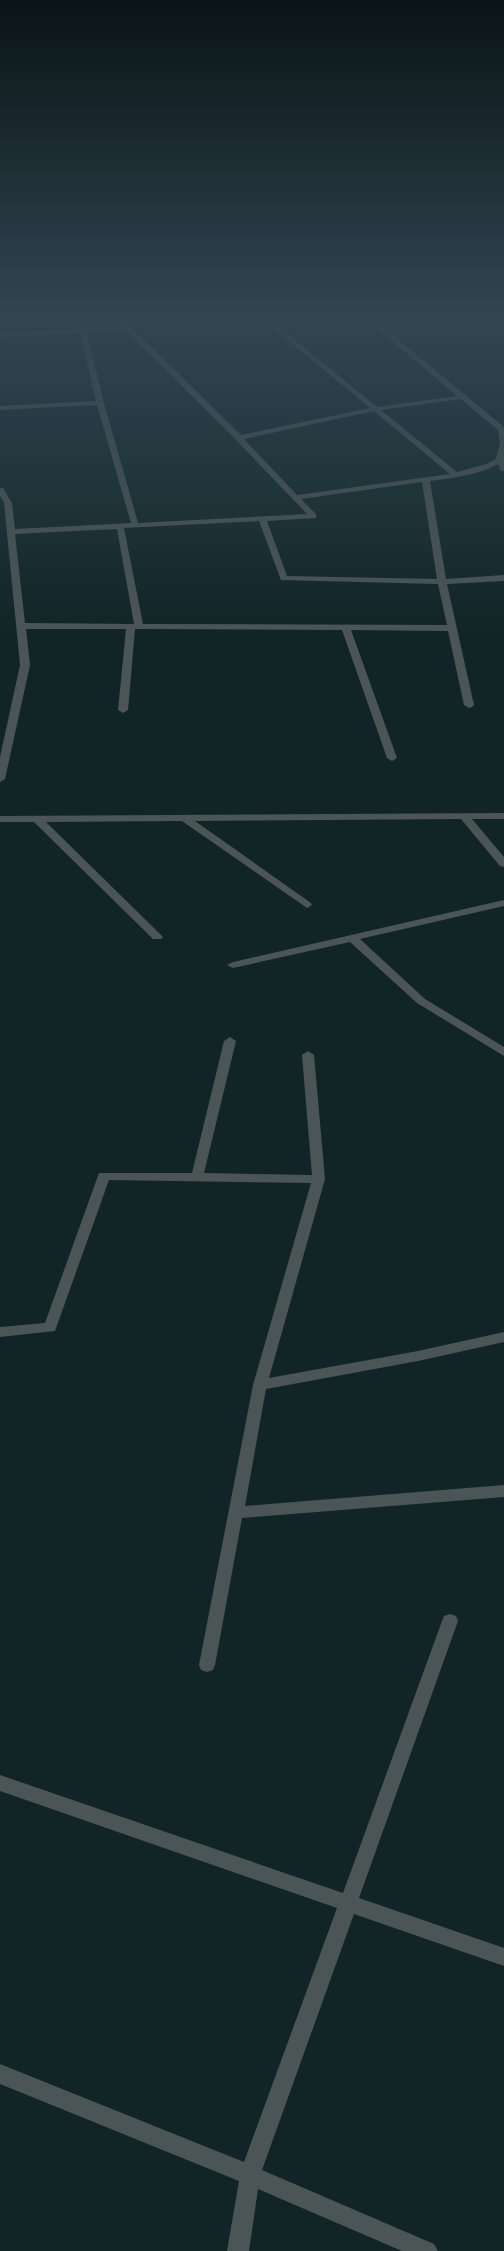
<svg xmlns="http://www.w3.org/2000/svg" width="504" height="2251" viewBox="0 0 504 2251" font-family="'Fira Sans',sans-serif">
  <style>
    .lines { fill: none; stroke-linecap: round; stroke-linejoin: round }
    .minor { fill: #4c5556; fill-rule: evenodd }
  </style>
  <rect width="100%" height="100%" fill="#112527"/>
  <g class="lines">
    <g class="minor">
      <path d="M114,317h7l120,118 129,-27 -110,-91h7l110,90 80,-11 -93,-79h7l133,110v44h-3l-3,-7c-19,11 -46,14 -68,17l16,98 58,-4v6l-57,3 27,121 -2,2 -3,1 -5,-3 -16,-74 -97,-1 46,128 -5,3 -5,-3 -45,-128 -207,-1 -7,81 -5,3 -5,-3 8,-81h-100l4,36 -25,114 -5,3v-25l20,-92 -16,-162 -4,-7v-8h3l9,15 3,26 116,-6 -34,-118 -97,5v-4l96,-5 -16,-68 -80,4v-4l124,-6zM127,331l109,109 71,74 -169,9 -34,-120 -17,-70zM461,399l37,31 2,13 -4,16 -10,5 -29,8 -76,-62zM374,411l76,63 -153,21 -53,-56zM422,482l15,97 -150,-3 -20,-55 49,-3v-4l-15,-15zM259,521l22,59 157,4 9,41 -304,-1 -19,-96zM117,529l17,95 -109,-1 -10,-89z"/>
      <polygon points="494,317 504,319 504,324"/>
      <polygon points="504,813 504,819 472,819 504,857 504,867 500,866 461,819 195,821 311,903 312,905 307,908 182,821 46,822 161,935 163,937 161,939 153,939 34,822 0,822 0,816"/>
      <polygon points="504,900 504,906 360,939 425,999 504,1047 504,1056 417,1003 350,942 233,968 227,965 233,962"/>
      <polygon points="230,1037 236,1041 204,1173 312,1175 302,1055 308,1051 314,1055 325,1179 269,1378 418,1351 504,1332 504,1342 418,1361 266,1389 245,1506 504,1485 504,1497 242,1518 215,1665 213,1670 207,1672 201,1670 199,1665 253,1385 311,1183 109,1180 55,1331 0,1337 0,1327 45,1323 99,1173 192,1173 224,1041"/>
      <polygon points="450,1614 456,1616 458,1621 359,1898 504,1948 504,1966 354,1914 262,2170 434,2244 438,2251 402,2251 258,2189 249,2251 227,2251 239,2181 0,2084 0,2064 244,2162 337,1908 0,1791 0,1775 343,1893 442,1621 444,1616"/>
    </g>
  </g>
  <linearGradient id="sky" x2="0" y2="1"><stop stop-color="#091415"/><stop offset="0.5" stop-color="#324652"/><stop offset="1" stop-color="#324652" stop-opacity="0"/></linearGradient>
  <rect width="504" height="633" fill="url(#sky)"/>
</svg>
